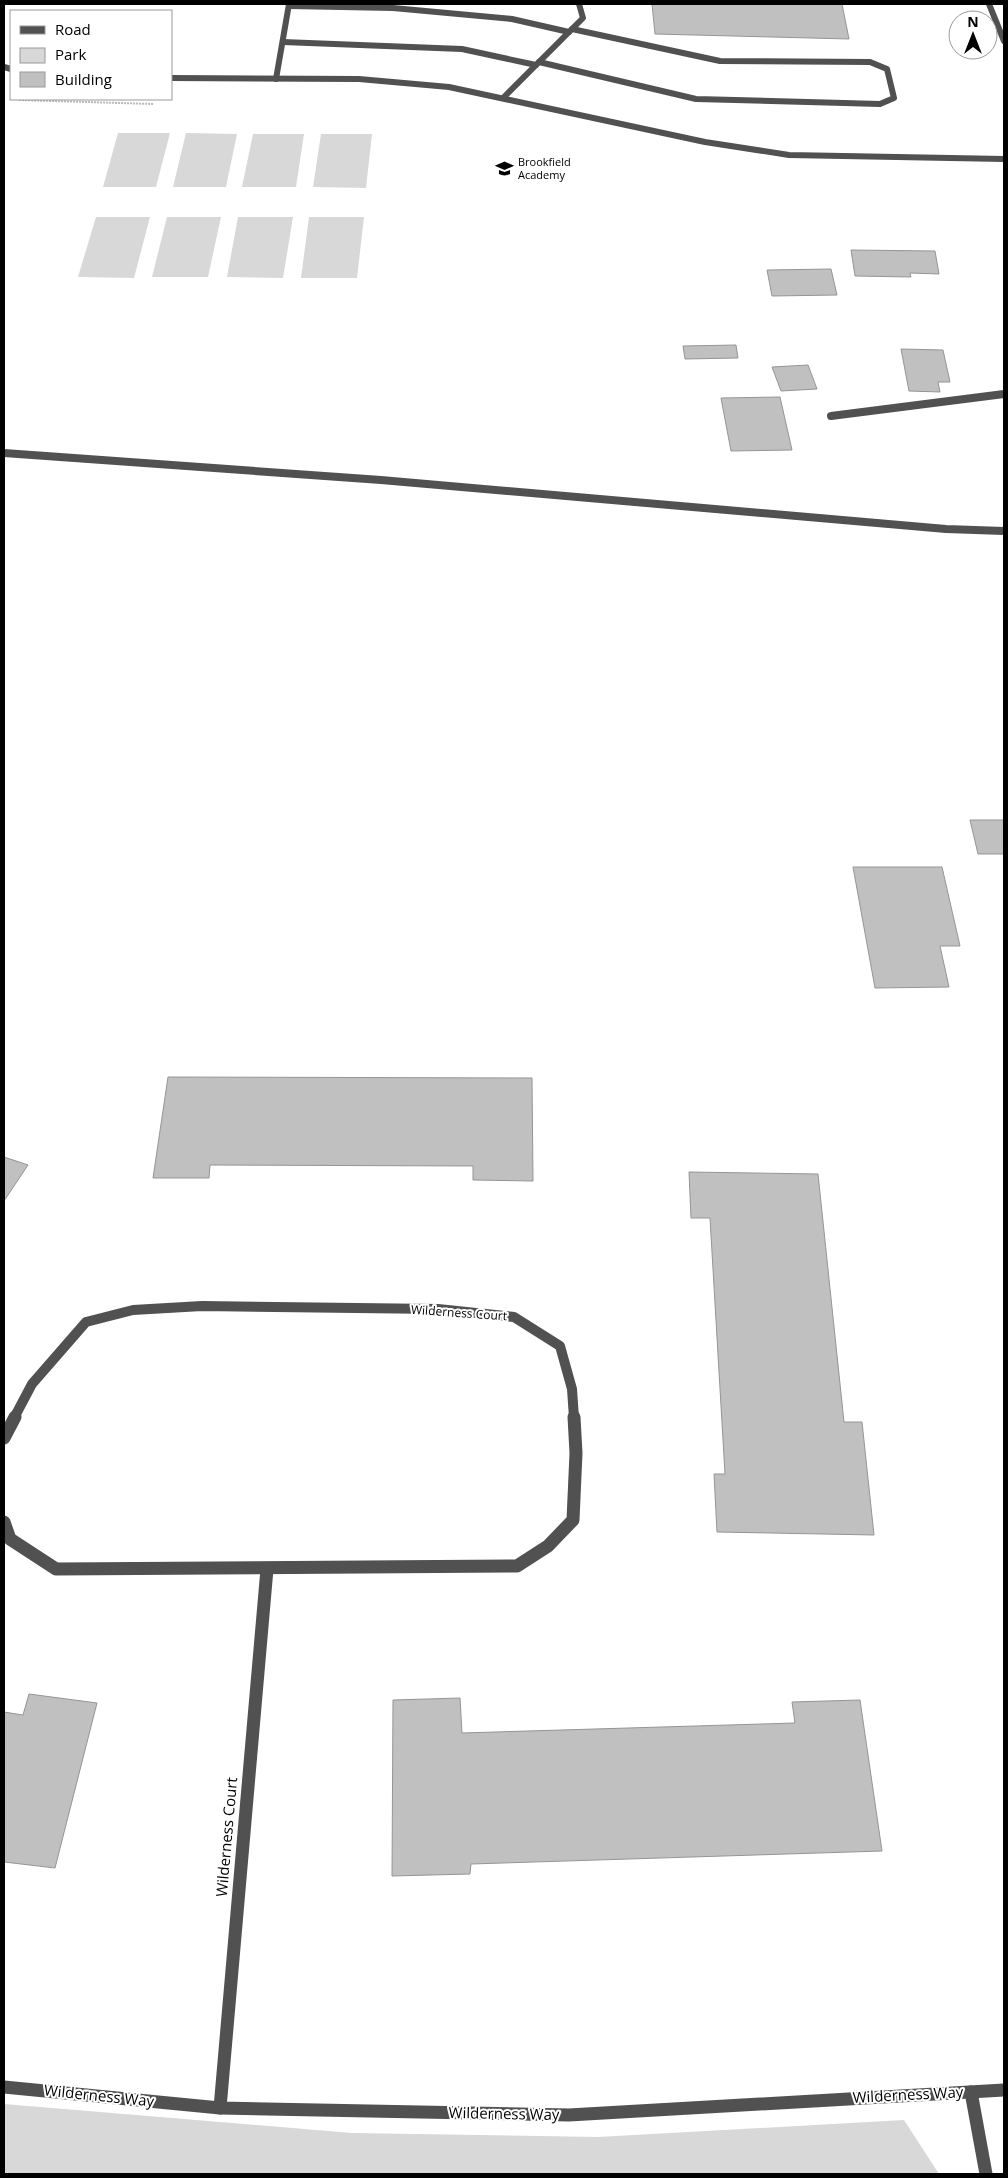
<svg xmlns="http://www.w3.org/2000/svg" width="1008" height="2178" viewBox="0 0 1008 2178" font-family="'Open Sans',sans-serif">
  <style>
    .green { fill: #d8d8d8 }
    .building { fill: #c0c0c0; stroke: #959595 }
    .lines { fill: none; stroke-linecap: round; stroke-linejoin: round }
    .path { stroke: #737373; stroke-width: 2; stroke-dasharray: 0.5 1; stroke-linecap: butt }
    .service-far2 { stroke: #515151; stroke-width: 6 }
    .service-far1 { stroke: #515151; stroke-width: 8 }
    .service { stroke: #515151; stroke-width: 13 }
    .minor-far1 { stroke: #515151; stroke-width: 10 }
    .minor { stroke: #515151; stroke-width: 13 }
    .tertiary { stroke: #515151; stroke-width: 6 }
    .labels { text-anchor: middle; stroke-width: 4; stroke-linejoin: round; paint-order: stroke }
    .far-poi-label { font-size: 11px; fill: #000; stroke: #fff; text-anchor: start }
    .street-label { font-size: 12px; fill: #000; stroke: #fff }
    .near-street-label { font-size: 15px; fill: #000; stroke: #fff }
  </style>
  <rect width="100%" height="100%" fill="#fff"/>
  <g class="green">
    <polygon points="118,133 170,133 156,187 103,187"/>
    <polygon points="186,133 237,134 226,187 173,187"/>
    <polygon points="253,134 304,134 296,187 242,187"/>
    <polygon points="321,134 372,134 366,188 313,187"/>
    <polygon points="96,217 150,217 134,278 78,277"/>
    <polygon points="167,217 221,217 208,277 152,277"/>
    <polygon points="238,217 293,217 283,278 227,277"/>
    <polygon points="309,217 364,217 357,278 301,278"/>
    <polygon points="4,2104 352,2133 598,2137 904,2120 939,2174 4,2174"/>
  </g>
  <g class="building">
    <polygon points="652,4 842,4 849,39 655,34"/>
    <polygon points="851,250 935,251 939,274 910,273 911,277 855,276"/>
    <polygon points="831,269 837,295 772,296 767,270"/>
    <polygon points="736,345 738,358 685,359 683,346"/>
    <polygon points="901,349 943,350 950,382 938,382 940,392 909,391"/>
    <polygon points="808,365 817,389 781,391 772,367"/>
    <polygon points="780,397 792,450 731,451 721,398"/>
    <polygon points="970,820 1004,820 1004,854 978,854"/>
    <polygon points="853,867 942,867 960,946 940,946 949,987 875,988"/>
    <polygon points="168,1077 532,1078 533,1181 473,1180 473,1166 210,1165 209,1178 153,1178"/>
    <polygon points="4,1157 28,1165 4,1201"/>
    <polygon points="689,1172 818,1174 844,1422 862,1422 874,1535 717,1532 714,1474 725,1474 710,1218 691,1218"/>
    <polygon points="29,1694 97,1703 55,1868 4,1862 4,1712 23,1715"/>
    <polygon points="460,1698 462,1733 795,1723 792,1702 860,1700 882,1851 471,1864 470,1874 392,1876 393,1700"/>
  </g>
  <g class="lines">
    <polyline class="path" points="19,100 153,104"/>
    <g class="service-far2">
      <polyline points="289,6 393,8 512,19 569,32"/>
      <polyline points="283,42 462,49 536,65"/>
      <polyline points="539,62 696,99 880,104 894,98 887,69 870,62 720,61 572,29"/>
      <polyline points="4,67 11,69"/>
      <polyline points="171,78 359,79 449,87 705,142 789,155 1004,159"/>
      <polyline points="276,79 289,4"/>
      <polyline points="503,98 583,18 579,4"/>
    </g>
    <g class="service-far1">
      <polyline points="831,416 1004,394"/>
      <polyline points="4,453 381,480 946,529 1004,531"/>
    </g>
    <polyline class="service" points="971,2092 986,2174"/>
    <polyline class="minor-far1" points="14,1418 32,1384 86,1322 133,1310 202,1306 438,1309 514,1317 560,1346 572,1389 574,1418"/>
    <g class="minor">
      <polyline points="4,1438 15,1417"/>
      <polyline points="4,1522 10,1539 56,1569 517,1566 548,1546 573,1520 576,1453 574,1417"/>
      <polyline points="4,2087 220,2108 569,2115 1004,2090"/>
      <polyline points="220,2108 267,1569"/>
    </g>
    <polyline class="tertiary" points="989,4 1004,41"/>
  </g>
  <defs>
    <symbol id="school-bare" viewBox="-9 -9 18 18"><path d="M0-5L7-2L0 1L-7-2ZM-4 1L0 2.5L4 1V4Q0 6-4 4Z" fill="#000" stroke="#fff" stroke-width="2.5" paint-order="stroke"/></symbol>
  </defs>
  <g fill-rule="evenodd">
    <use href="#school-bare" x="492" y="156" width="25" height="25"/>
  </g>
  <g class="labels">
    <g class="far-poi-label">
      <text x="518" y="166">Brookfield<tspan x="518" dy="13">Academy</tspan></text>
    </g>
    <g class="street-label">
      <text transform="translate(459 1313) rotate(4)" y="4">Wilderness Court</text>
    </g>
    <g class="near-street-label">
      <text transform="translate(227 1837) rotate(-85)" y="5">Wilderness Court</text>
      <text transform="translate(908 2095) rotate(-3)" y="5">Wilderness Way</text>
      <text transform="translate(99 2096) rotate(6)" y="5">Wilderness Way</text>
      <text transform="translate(504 2114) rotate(1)" y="5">Wilderness Way</text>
    </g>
  </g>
  <rect width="1008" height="2178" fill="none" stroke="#000000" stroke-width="10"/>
  <rect x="10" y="10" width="162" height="90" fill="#ffffff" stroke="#999999"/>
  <rect x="20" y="26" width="25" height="8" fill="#515151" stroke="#999999"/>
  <text x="55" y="35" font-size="15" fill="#000000">Road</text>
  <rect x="20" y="48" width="25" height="15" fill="#d8d8d8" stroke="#999999"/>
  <text x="55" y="60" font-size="15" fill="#000000">Park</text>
  <rect x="20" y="72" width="25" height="15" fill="#c0c0c0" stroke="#999999"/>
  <text x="55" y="85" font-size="15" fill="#000000">Building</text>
  <g transform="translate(973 35)"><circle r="24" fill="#ffffff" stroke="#999999"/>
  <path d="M0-4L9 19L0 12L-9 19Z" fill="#000000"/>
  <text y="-8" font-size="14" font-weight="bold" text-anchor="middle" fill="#000000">N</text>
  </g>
</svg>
